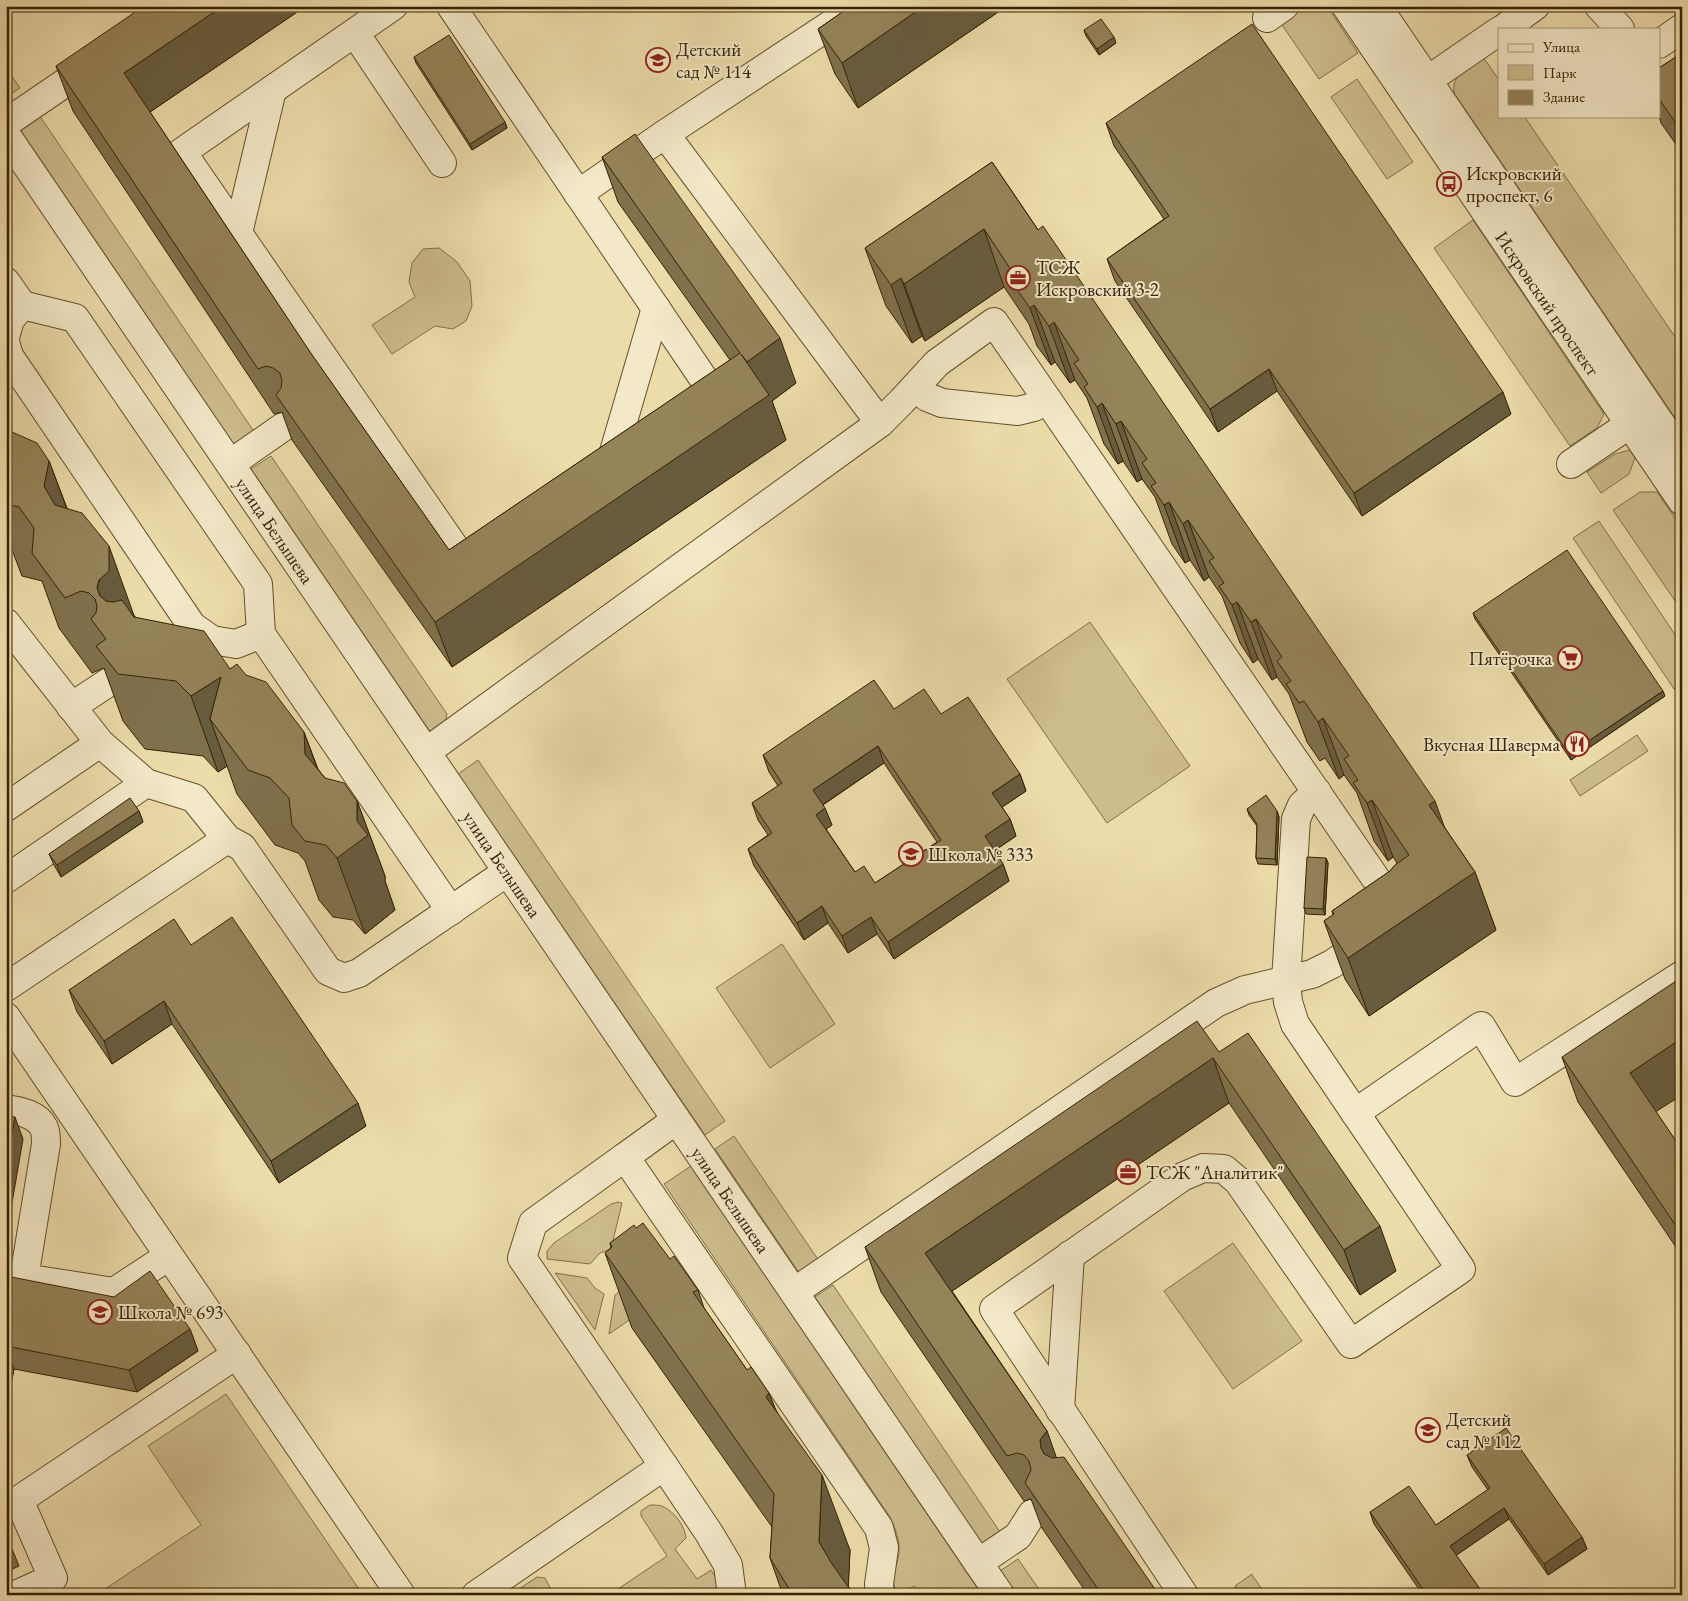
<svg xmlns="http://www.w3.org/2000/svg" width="1688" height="1601" viewBox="0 0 1688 1601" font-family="'EB Garamond',serif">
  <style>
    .green { fill: #cdbc8d; stroke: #826f48 }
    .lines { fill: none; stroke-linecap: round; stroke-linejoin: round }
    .minor-casing { stroke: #64502c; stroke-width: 30 }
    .minor { stroke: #f3e8c8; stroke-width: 28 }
    .wall { fill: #80714d; stroke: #362202; fill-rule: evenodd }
    .shaded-wall { fill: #685c3e; stroke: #362202 }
    .building { fill: #958359; stroke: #362202; fill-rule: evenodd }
    .labels { text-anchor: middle; stroke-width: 4; stroke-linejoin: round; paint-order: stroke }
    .poi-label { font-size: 19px; fill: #362202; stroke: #f3e8c8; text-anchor: start }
    .street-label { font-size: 19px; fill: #362202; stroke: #f3e8c8 }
  </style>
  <rect width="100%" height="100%" fill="#ecdcaa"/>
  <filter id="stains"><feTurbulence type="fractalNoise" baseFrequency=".004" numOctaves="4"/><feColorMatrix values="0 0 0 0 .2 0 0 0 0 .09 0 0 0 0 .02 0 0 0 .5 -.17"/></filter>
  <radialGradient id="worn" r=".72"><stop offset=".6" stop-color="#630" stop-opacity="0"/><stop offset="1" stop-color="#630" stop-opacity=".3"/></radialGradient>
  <g class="green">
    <polygon points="1269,6 1327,6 1358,53 1319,79"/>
    <path d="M1483,57l16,23v36h25l158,231v81l-228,-335c-3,-19 15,-27 29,-36z"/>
    <polygon points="6,68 20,88 6,97"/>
    <polygon points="1357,79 1413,162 1387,179 1331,97"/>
    <polygon points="37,112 257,436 237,449 17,125"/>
    <polygon points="1473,220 1604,414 1597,428 1570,446 1434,248"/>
    <polygon points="439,248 457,262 470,281 472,306 466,321 453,329 435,326 392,354 372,325 415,297 409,282 412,263 423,249"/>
    <polygon points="1630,450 1635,458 1629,474 1601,493 1587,472 1615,454"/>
    <polygon points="271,456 447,714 444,727 433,736 251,469"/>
    <polygon points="1640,492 1657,492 1682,528 1682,611 1613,510"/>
    <polygon points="1599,521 1682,645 1682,684 1674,689 1573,538"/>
    <polygon points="1090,622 1190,766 1107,823 1007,679"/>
    <polygon points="1637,735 1648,751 1580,796 1570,780"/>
    <polygon points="478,760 725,1121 705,1135 458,774"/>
    <polygon points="782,944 835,1024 770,1068 716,988"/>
    <polygon points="734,1136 819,1261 800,1274 715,1149"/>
    <path d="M691,1166l291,429h-62l-6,-9 -12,8 -6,-3c-7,-17 2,-24 3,-39 1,-12 -4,-24 -9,-35l-226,-333z"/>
    <polygon points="618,1202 622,1203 611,1249 600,1253 590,1264 547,1259 547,1251 554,1243 611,1204"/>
    <polygon points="1233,1243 1302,1341 1233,1389 1164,1291"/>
    <polygon points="555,1273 587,1278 595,1288 604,1294 595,1330"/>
    <polygon points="833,1285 1000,1532 982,1545 815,1297"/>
    <polygon points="623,1289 670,1292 609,1334 615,1295"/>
    <polygon points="226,1394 363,1595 96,1595 201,1525 148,1446"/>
    <path d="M650,1505c4,0 9,0 12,1 12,5 23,20 24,32l-11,11 22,30 14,-9 6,9v16h-108l58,-39 -26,-40v-5z"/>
    <polygon points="1018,1559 1043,1595 1016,1595 1000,1571"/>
    <polygon points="1252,1574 1252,1575 1266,1595 1241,1595 1235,1586"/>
    <polygon points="537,1577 545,1578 554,1595 510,1595"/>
  </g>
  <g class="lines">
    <defs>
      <g id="minor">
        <polyline points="393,6 182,152 468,567 478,561"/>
        <polyline points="451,6 716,397 705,404"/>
        <path id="s1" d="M1346,6l336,495"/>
        <polyline points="1377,6 1682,455"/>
        <polyline points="1599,6 1620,29"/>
        <polyline points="1267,18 1284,6"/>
        <polyline points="1503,29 1535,6"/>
        <polyline points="355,33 442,163"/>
        <polyline points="1659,44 1682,28"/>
        <polyline points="1412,91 1499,31"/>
        <polyline points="6,123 94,63"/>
        <polyline points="665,134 880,423"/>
        <path id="s2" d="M6,135l994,1460"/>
        <polyline points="578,194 665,134 859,6"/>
        <polyline points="238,233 272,90"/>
        <polyline points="6,282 22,305 10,320 6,334"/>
        <polyline points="22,305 75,318 258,584 261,634"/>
        <polyline points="6,345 9,356 192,626 212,640 236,644 261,634 451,911"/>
        <polyline points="917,386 927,397 942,403 1018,411 1034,407 1047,399"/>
        <polyline points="230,464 283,427"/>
        <polyline points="1571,464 1630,424"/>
        <polyline points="609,469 656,308"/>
        <polyline points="6,623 100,743 146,783 194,798 227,839 242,847 328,971 344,978 359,973 507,872"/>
        <polyline points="71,707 109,682"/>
        <polyline points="426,752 880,423 902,401 937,363 994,322 1398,911"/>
        <polyline points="6,807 100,743"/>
        <polyline points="6,879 146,783"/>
        <polyline points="6,987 227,839"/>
        <polyline points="6,1017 401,1595"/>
        <path d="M6,1109c14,2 31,5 38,19 2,5 2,11 2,16l-22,134 90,14 55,-36"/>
        <polyline points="1355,1113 1481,1026 1515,1082 1682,975"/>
        <polyline points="625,1157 676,1120"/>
        <polyline points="794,1292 1216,1003 1245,990 1312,974 1332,964 1368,940"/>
        <polyline points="1060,1410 1070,1255"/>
        <polyline points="978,1563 1018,1536 1032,1514"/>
        <polyline points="16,1595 53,1578 19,1500 237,1354"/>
        <polyline points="476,1595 664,1466"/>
        <polyline points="732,1595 728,1565 709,1533 664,1466 522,1258 533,1223 625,1157 879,1528 884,1548 879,1584 880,1595"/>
        <polyline points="1184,1595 994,1309 1182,1177 1203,1168 1224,1169 1238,1181 1351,1344 1461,1269 1295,1024 1288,1002 1286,981 1296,819 1302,805 1317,792"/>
      </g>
    </defs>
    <use href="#minor" class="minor-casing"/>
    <use href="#minor" class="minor"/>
  </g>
  <g class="wall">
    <polygon points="306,6 150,112 310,352 449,550 730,360 618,202 602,157 796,383 772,401 786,440 452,667 292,440 282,412 274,414 73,111 56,66"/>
    <polygon points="851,6 1007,6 858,108 835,74 818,29"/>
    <polygon points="1084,30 1116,43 1099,55 1086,36"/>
    <polygon points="1682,53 1682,153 1661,123 1659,116 1659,68"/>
    <polygon points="414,57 505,122 507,128 472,150 416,63"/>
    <polygon points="1106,123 1511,414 1362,516 1277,391 1218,432 1115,281 1107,259 1164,219 1114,146"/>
    <polygon points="992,162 1475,872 1496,930 1369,1016 1345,979 1324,921 1333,915 1332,911 1390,871 1397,863 1393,857 1388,861 1374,841 1357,793 1344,775 1339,779 1325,758 1320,761 1307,742 1289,694 1277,677 1272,680 1258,659 1253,663 1240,643 1222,596 1209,577 1204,581 1190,560 1185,563 1172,544 1155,497 1142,479 1137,482 1123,461 1118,464 1104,444 1087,398 1075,380 1070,383 1055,362 1051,365 1037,346 1029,324 1004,287 925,341 922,336 912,343 886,306 865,248"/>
    <polygon points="6,423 12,432 49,461 67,508 135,617 230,669 246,675 304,732 318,769 325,778 357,801 385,876 385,881 395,910 365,934 353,920 333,917 319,900 305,861 298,853 275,845 237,794 227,766 218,772 203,756 145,749 123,721 104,668 92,673 59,628 42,581 22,576 6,534"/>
    <polygon points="1473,613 1665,696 1571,760 1475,619"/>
    <path d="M894,709l47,5 79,60 6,17 -24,16 8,12 6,17 -22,15 9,13 6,17 -115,78 -17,-25 -29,19 -20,-30 -24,17 -50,-74 -6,-17 20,-14 -10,-15 -6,-17 26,-17 -9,-14 -6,-17zM884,763l53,79 -62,41 -20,-11 -29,-43 6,-4 -9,-20z"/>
    <polygon points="1247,809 1277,811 1279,817 1277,865 1258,864 1256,858 1257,826 1249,815"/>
    <polygon points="139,811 143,822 61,877 54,865 49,854"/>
    <polygon points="1326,858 1328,863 1325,915 1306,914 1304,908"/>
    <polygon points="191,945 366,1126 279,1183 172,1024 112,1064 77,1012 69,990"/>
    <polygon points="1219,1052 1396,1271 1360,1295 1229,1103 952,1291 1047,1431 1056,1458 1159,1595 1088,1595 1042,1528 1031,1499 1024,1501 881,1292 865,1247"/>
    <polygon points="1562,1057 1656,1112 1682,1150 1682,1256 1578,1102"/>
    <polygon points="610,1243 670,1259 698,1290 704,1308 747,1370 769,1393 775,1408 850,1550 848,1586 854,1595 783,1595 770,1558 772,1527 632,1328 605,1253 611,1248"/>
    <polygon points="6,1276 190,1329 198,1351 137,1392 14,1369 6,1409"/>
    <polygon points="1467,1455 1582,1537 1587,1549 1548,1575 1509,1519 1456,1555 1484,1595 1423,1595 1374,1524 1370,1512 1436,1525 1488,1490 1472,1467"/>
    <polygon points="6,1534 19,1566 6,1572"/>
  </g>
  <g class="shaded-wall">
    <polygon points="223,6 306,6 141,118 124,73"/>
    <polygon points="924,6 1007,6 858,108 842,63"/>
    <polygon points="1114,37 1116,43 1099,55 1097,49"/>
    <polygon points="505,122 507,128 472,150 470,144"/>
    <polygon points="1682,124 1682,137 1678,126"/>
    <polygon points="984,229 1004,287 925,341 904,284"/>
    <polygon points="901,278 922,336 912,343 891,285"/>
    <polygon points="1034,305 1055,362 1051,365 1030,308"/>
    <polygon points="1054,322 1075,380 1070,383 1049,326"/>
    <polygon points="780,338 796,383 772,401 786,440 452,667 435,622 747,362"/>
    <polygon points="1269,369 1277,391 1218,432 1210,409"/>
    <polygon points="1503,392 1511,414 1362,516 1354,493"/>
    <polygon points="1102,403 1123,461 1118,464 1097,407"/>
    <polygon points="1121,421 1142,479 1137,482 1116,424"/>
    <polygon points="49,461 77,536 71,562 44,486"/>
    <polygon points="1169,502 1190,560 1185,563 1164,505"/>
    <polygon points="1188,520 1209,577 1204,581 1183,524"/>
    <polygon points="109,546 136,621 124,663 97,588"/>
    <polygon points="1237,602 1258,659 1253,663 1232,605"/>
    <polygon points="1256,619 1277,677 1272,680 1251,622"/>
    <polygon points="221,677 210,719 227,766 218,772 191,696"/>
    <polygon points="1663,691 1665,696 1571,760 1569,754"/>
    <polygon points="1323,718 1344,775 1339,779 1318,722"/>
    <polygon points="304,732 331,807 305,754"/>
    <polygon points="878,746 884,763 819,807 813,790"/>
    <polygon points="1020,774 1026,791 998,810 992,793"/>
    <polygon points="1372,800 1393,857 1388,861 1367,803"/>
    <polygon points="357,801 385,876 385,881 395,910 365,934 337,858 357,821"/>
    <polygon points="1435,801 1456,859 1429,805"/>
    <polygon points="825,808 832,825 822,832 816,815"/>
    <polygon points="139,811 143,822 61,877 57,865"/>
    <polygon points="1277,811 1279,817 1277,865 1275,859"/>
    <polygon points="1010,819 1016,836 991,853 985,836"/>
    <polygon points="1326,858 1328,863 1325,915 1323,909"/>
    <polygon points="1003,864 1009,881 894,959 888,942"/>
    <polygon points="1475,872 1496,930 1369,1016 1348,958"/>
    <polygon points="822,906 828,923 804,940 797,923"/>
    <polygon points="871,917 877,934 848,953 842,936"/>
    <polygon points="164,1001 172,1024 112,1064 104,1041"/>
    <polygon points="1682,1038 1682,1095 1646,1118 1630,1073"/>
    <polygon points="1213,1058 1229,1103 942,1298 925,1253"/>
    <polygon points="358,1103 366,1126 279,1183 271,1161"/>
    <polygon points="15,1117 23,1139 11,1209 6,1212 6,1165"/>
    <polygon points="1380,1226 1396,1271 1360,1295 1344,1250"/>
    <polygon points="190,1329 198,1351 137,1392 129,1370"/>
    <polygon points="6,1346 14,1369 6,1409"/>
    <polygon points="769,1393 797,1468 766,1397"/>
    <polygon points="1047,1431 1063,1476 1057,1485 1041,1448 1040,1440"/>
    <polygon points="822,1475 850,1550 848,1595 819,1542"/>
    <polygon points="1504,1508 1509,1519 1454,1557 1450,1546"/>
    <polygon points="1582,1537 1587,1549 1548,1575 1544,1564"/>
  </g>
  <g class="building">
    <polygon points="144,6 223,6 124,73 310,352 449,550 740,353 602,157 635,134 780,338 747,362 741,354 769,395 435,622 276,395 281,388 282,381 280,373 273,368 266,366 258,369 56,66"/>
    <polygon points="851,6 924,6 842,63 818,29"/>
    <polygon points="1101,19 1114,37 1097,49 1084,30"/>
    <polygon points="1252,24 1503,392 1354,493 1269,369 1210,409 1107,259 1169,216 1106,123"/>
    <polygon points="449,35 505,122 470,144 414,57"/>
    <polygon points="1682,53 1682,124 1678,126 1659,99 1659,68"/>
    <polygon points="992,162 1038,230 1043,226 1310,618 1435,801 1429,805 1475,872 1348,958 1324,921 1334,914 1332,911 1390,871 1395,865 1409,855 1372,800 1367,803 1353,783 1358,780 1344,759 1349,756 1323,718 1318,722 1304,701 1299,703 1286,684 1291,681 1277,661 1282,657 1256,619 1251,622 1237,602 1232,605 1219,586 1224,583 1209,561 1214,558 1188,520 1183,524 1169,502 1164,505 1151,486 1156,483 1142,463 1147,459 1121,421 1116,424 1102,403 1097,407 1084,387 1088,384 1074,363 1079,360 1054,322 1049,326 1034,305 1030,308 1016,288 1021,285 984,229 904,284 901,278 891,285 865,248"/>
    <polygon points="6,423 12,432 37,443 49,461 44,486 55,505 82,513 109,546 109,571 99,580 97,588 100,596 106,601 113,602 122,600 134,617 204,631 230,669 237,664 246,675 266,682 304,732 305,754 325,778 344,783 357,801 357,821 368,835 337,858 326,845 305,841 292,825 289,798 270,778 248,770 210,719 221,677 191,696 176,681 118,674 96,646 106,639 91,619 96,613 97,606 95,599 89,593 81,591 65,598 32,553 34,528 19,507 6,504"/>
    <polygon points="1567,550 1663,691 1569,754 1473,613"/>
    <path d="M874,680l20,29 30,-20 17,25 27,-17 52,77 -28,19 18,26 -25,17 18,28 -115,78 -17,-25 -29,19 -20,-30 -25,17 -49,-74 24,-16 -20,-30 30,-20 -19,-28zM878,746l63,94 -66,43 -11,-17 -9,6 -39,-57 9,-7 -12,-18z"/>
    <polygon points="1266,795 1277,811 1275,859 1256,858 1257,824 1247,809"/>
    <polygon points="130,798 139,811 57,865 49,854"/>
    <polygon points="1307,857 1326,858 1323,909 1304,908"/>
    <polygon points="232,917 358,1103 271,1161 164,1001 104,1041 69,990 174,919 191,945"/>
    <polygon points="1682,977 1682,1038 1630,1073 1682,1150 1682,1235 1562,1057"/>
    <polygon points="1197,1021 1219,1052 1248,1033 1380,1226 1344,1250 1213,1058 925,1253 1047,1431 1040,1440 1041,1448 1044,1454 1052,1458 1064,1457 1159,1595 1102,1595 1025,1483 1031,1470 1029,1461 1024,1455 1017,1453 1007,1456 865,1247"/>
    <polygon points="6,1115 15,1117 6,1165"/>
    <polygon points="643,1223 670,1259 674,1256 698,1290 693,1292 747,1370 751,1367 769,1393 766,1397 822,1475 819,1542 832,1564 854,1595 793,1595 770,1558 774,1494 605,1253 612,1247 610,1243 634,1225 636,1228"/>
    <polygon points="150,1271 190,1329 129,1370 6,1346 6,1276 114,1297"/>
    <polygon points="1506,1428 1582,1537 1544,1564 1504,1508 1450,1546 1484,1595 1427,1595 1370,1512 1409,1486 1436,1525 1490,1488 1467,1455"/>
    <polygon points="6,1534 11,1544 6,1546"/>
  </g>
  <defs>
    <symbol id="school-ring" viewBox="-11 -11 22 22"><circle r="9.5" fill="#f3e8c8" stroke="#8f2418" stroke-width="1.5"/><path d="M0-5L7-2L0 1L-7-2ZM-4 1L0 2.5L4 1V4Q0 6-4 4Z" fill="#8f2418"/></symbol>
    <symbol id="bus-ring" viewBox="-11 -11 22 22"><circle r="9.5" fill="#f3e8c8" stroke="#8f2418" stroke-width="1.5"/><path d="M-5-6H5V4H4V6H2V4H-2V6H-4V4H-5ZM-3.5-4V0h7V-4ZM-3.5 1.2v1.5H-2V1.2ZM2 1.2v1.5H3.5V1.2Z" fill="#8f2418"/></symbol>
    <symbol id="office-ring" viewBox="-11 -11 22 22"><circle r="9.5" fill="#f3e8c8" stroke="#8f2418" stroke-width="1.5"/><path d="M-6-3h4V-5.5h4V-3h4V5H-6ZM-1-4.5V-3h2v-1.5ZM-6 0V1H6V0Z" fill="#8f2418"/></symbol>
    <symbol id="supermarket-ring" viewBox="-11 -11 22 22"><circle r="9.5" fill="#f3e8c8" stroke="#8f2418" stroke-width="1.5"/><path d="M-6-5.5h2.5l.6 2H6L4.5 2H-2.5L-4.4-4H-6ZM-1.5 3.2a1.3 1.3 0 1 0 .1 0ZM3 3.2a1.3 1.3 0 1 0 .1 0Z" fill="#8f2418"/></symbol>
    <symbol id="restaurant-ring" viewBox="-11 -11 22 22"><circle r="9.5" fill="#f3e8c8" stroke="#8f2418" stroke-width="1.5"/><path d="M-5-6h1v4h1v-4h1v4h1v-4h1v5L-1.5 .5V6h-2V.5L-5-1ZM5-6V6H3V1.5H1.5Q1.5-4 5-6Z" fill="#8f2418"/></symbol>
  </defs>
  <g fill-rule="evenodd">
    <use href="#school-ring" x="644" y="46" width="28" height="28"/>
    <use href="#bus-ring" x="1435" y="170" width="28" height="28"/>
    <use href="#office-ring" x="1004" y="264" width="28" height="28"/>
    <use href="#supermarket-ring" x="1556" y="644" width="28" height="28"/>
    <use href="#restaurant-ring" x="1563" y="730" width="28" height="28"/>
    <use href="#school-ring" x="897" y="840" width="28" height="28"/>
    <use href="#office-ring" x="1114" y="1158" width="28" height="28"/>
    <use href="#school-ring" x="86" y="1298" width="28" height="28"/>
    <use href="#school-ring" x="1414" y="1416" width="28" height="28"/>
  </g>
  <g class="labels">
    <g class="poi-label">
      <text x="676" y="56">Детский<tspan x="676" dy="22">сад № 114</tspan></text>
      <text x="1466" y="180">Искровский<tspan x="1466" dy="22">проспект, 6</tspan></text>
      <text x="1036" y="274">ТСЖ<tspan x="1036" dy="22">Искровский 3-2</tspan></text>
      <text x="1552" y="665" text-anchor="end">Пятёрочка</text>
      <text x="1560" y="751" text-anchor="end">Вкусная Шаверма</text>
      <text x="928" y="861">Школа № 333</text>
      <text x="1146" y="1179">ТСЖ "Аналитик"</text>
      <text x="118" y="1319">Школа № 693</text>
      <text x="1446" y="1426">Детский<tspan x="1446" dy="22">сад № 112</tspan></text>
    </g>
    <g class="street-label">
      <text dy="7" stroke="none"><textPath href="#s1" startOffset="359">Искровский проспект</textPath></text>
      <text dy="7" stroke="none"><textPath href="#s2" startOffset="478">улица Белышева</textPath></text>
      <text dy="7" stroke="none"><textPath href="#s2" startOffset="882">улица Белышева</textPath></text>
      <text dy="7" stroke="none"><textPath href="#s2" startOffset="1288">улица Белышева</textPath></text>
    </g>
  </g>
  <rect width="1688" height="1601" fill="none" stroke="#ecdcaa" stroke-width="25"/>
  <rect x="8" y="8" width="1673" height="1586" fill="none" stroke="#362202" stroke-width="2.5"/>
  <rect x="12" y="12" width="1663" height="1576" fill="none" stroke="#362202"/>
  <rect x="1498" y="28" width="162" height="90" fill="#f3e8c8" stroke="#a79979"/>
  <rect x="1508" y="44" width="25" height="8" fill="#f3e8c8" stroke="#a79979"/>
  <text x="1543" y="52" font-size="15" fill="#362202">Улица</text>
  <rect x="1508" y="65" width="25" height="15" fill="#cdbc8d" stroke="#a79979"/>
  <text x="1543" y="78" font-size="15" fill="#362202">Парк</text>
  <rect x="1508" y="90" width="25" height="15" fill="#958359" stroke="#a79979"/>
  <text x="1543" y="102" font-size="15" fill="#362202">Здание</text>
  <rect width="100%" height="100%" filter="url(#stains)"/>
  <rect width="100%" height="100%" fill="url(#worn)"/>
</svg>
